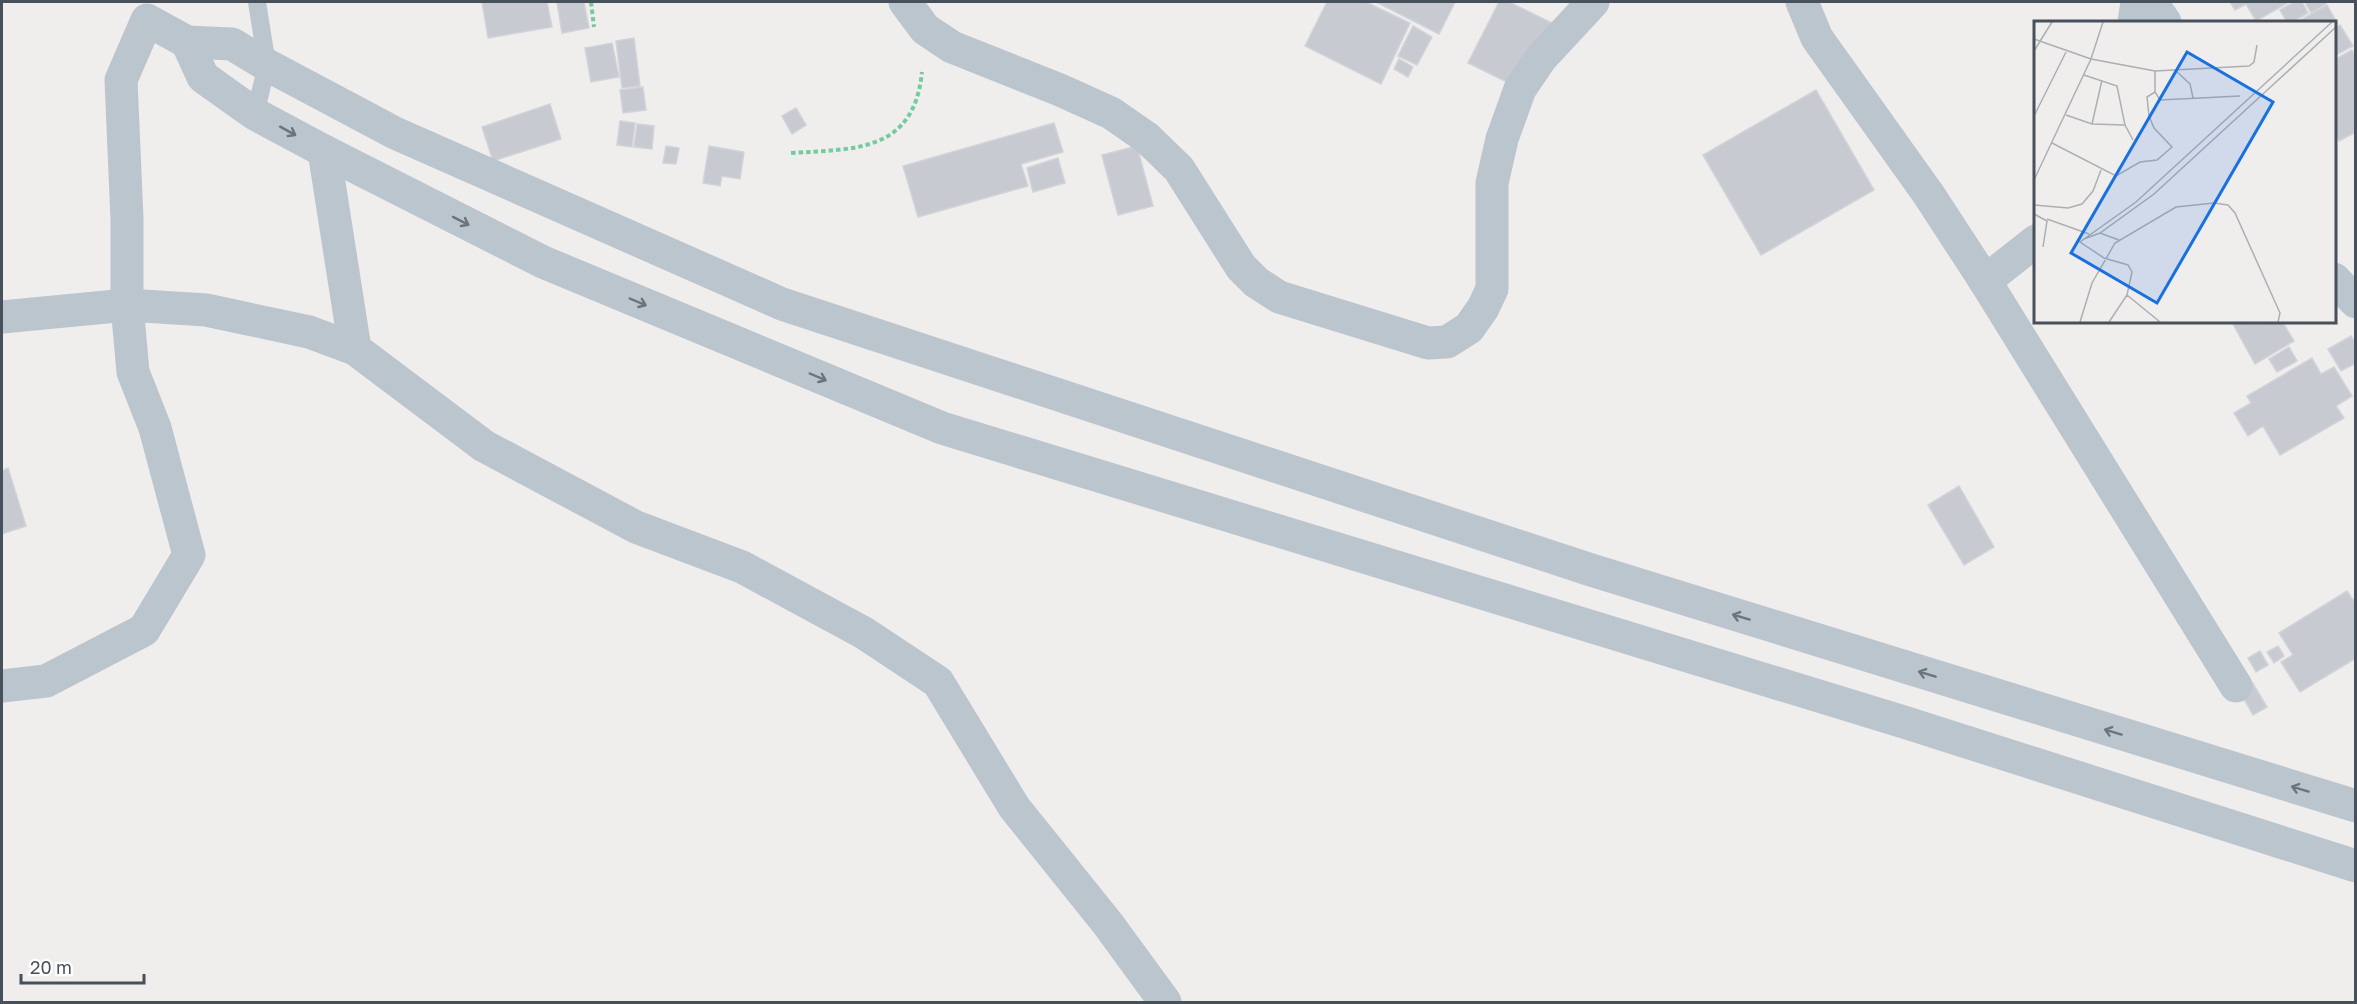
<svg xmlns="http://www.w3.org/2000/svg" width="2357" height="1004" viewBox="0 0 2357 1004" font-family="'Golos Text',sans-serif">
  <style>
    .building { fill: #c7cad0; stroke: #d1d3d9; stroke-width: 1.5 }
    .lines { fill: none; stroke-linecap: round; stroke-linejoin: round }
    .path { stroke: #73cc9f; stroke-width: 4; stroke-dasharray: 4.5 3; stroke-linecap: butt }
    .lane { stroke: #bbc5cd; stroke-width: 18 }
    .street { stroke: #bbc5cd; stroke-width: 33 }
    .oneway { stroke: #69747d }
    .inset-road { fill: none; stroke: #acafb3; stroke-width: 1.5 }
    .view { fill: #1871df; fill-opacity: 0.15; stroke: #1871df; stroke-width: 3 }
    .inset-edge { fill: none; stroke: #46515b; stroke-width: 3 }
  </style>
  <rect width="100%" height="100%" fill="#f0eded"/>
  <g class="building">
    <polygon points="482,2 547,2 552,27 488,38"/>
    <polygon points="557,2 584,2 589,28 562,33"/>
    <polygon points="1327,2 1366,2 1410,23 1381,84 1305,46"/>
    <polygon points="1376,2 1455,2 1439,34"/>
    <polygon points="1499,2 1509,2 1552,23 1519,88 1468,63"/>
    <polygon points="2230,2 2289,2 2256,21 2246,4 2235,10"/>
    <polygon points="2294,2 2302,2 2308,13 2292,22 2287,22 2280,10"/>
    <polygon points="2305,2 2325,2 2326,4 2311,13"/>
    <polygon points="2327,5 2337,23 2334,24 2334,22 2297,22"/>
    <polygon points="2340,25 2353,46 2334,56 2334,29"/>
    <polygon points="1413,26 1432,37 1417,65 1398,56"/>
    <polygon points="634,38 640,86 622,88 616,41"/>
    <polygon points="612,43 619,77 591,82 585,48"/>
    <polygon points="2352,50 2356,57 2356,132 2339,141 2334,133 2334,60"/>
    <polygon points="1399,59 1413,67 1408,77 1394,69"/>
    <polygon points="643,87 646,110 623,113 620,90"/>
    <polygon points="1816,90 1874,190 1761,255 1703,155"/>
    <polygon points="550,104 561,139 493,161 482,127"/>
    <polygon points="796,108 806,125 792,134 782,116"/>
    <polygon points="620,121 635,123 632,147 617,145"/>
    <polygon points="1054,123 1063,152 1021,164 1028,186 918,217 903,166"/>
    <polygon points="637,124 654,126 652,149 634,147"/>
    <polygon points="666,146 679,148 676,164 663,163"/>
    <polygon points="709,146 744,152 740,179 722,176 720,186 703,183"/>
    <polygon points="1137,146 1153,206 1118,215 1102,155"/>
    <polygon points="1058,158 1065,183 1033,192 1027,168"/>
    <polygon points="2238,321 2254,321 2256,324 2261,321 2282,321 2294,341 2255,364 2233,324"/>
    <polygon points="2351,336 2356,344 2356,363 2341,371 2328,349"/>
    <polygon points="2289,347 2297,361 2277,372 2269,359"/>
    <polygon points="2312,358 2321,374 2334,367 2352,396 2336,406 2344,418 2280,455 2263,426 2248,436 2234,413 2251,403 2247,396"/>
    <polygon points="8,468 26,526 2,534 2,471"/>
    <polygon points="1959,486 1994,547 1964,565 1928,505"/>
    <polygon points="2347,591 2356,604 2356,658 2300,692 2281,662 2293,655 2279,633"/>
    <polygon points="2278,646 2284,656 2274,663 2267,652"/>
    <polygon points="2260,651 2268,665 2256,672 2248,658"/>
    <polygon points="2252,682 2267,707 2253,715 2239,690"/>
  </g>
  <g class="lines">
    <g class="path">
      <polyline points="591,2 594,27"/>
      <path d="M791,153c65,-4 123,-1 131,-81"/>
    </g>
    <polyline class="lane" points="255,114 267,65 257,2"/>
    <g class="street">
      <polyline points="905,2 925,29 952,47 1060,90 1111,113 1147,138 1179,169 1241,267 1256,282 1279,297 1428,343 1447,342 1469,328 1483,308 1492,289 1492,183 1502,139 1520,89 1541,58 1593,2"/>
      <polyline points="1802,2 1817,38 1929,195 1985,281 2236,686"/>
      <polyline points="2151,2 2165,22"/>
      <polyline points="2134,22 2137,2"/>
      <polyline points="187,42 203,77 255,114 324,151 543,262 942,428 1907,723 2356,866"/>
      <polyline points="324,151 355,349"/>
      <polyline points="2334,279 2356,302"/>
      <polyline points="1985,281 2036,241"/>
      <polyline points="2,317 127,305 206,310 309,332 355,349 484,446 636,527 742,567 864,633 938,682 1014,807 1108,924 1165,1002"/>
      <polyline points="2,686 46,681 144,630 189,555 155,428 133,372 127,305 127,219 121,80 147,20 187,42 232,44 267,65 395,133 782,304 1588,569 2356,806"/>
    </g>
  </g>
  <defs><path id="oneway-shaft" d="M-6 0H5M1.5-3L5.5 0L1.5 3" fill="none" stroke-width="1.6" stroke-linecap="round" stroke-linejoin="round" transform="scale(1.5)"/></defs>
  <g class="oneway">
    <use href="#oneway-shaft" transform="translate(288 131) rotate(29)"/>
    <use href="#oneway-shaft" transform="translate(461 221) rotate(27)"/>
    <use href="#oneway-shaft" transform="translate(638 302) rotate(23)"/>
    <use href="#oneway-shaft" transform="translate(818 377) rotate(23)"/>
    <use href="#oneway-shaft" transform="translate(1741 617) rotate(-163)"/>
    <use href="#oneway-shaft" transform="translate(1927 674) rotate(-163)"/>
    <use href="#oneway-shaft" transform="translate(2113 732) rotate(-163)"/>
    <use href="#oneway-shaft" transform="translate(2300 789) rotate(-163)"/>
  </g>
  <g transform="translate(2034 21)">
    <rect width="302" height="302" fill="#f0eded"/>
    <path class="inset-road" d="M0,18l57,20 64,12 94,-5 5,-4 3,-17M0,30l18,-29M141,49l15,14 3,14M121,50v21l5,8 80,-4M50,54l33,11 8,39 8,15M32,94l26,9 33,1M0,95l32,-64M58,103l10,-44M18,122l64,33 24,-14 17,-2 15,-13 -18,-19 -5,-12 -2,-19 8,-5M0,159l57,-121 12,-37M0,184l34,3 14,-4 11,-13 8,-21M0,193l13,7 -4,26M13,198l42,15M66,212l19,7M50,218l16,-6 54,-39 182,-167M93,274l33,27M46,301l12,-39 23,-40 61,-36 38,-4 14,2 7,8 45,100 -2,9M75,301l18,-27 5,-23 -4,-7 -24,-7 -24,-16 56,-40 196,-180"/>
    <path class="view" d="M153,31l86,50 -116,201 -86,-50z"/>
    <rect width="302" height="302" class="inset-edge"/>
  </g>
  <rect width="2357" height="1004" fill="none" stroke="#46515b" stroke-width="6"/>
  <path d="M21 974v9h123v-9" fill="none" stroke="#46515b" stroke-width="3"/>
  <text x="30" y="974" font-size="18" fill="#46515b" stroke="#ffffff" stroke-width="4.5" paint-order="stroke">20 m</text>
</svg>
